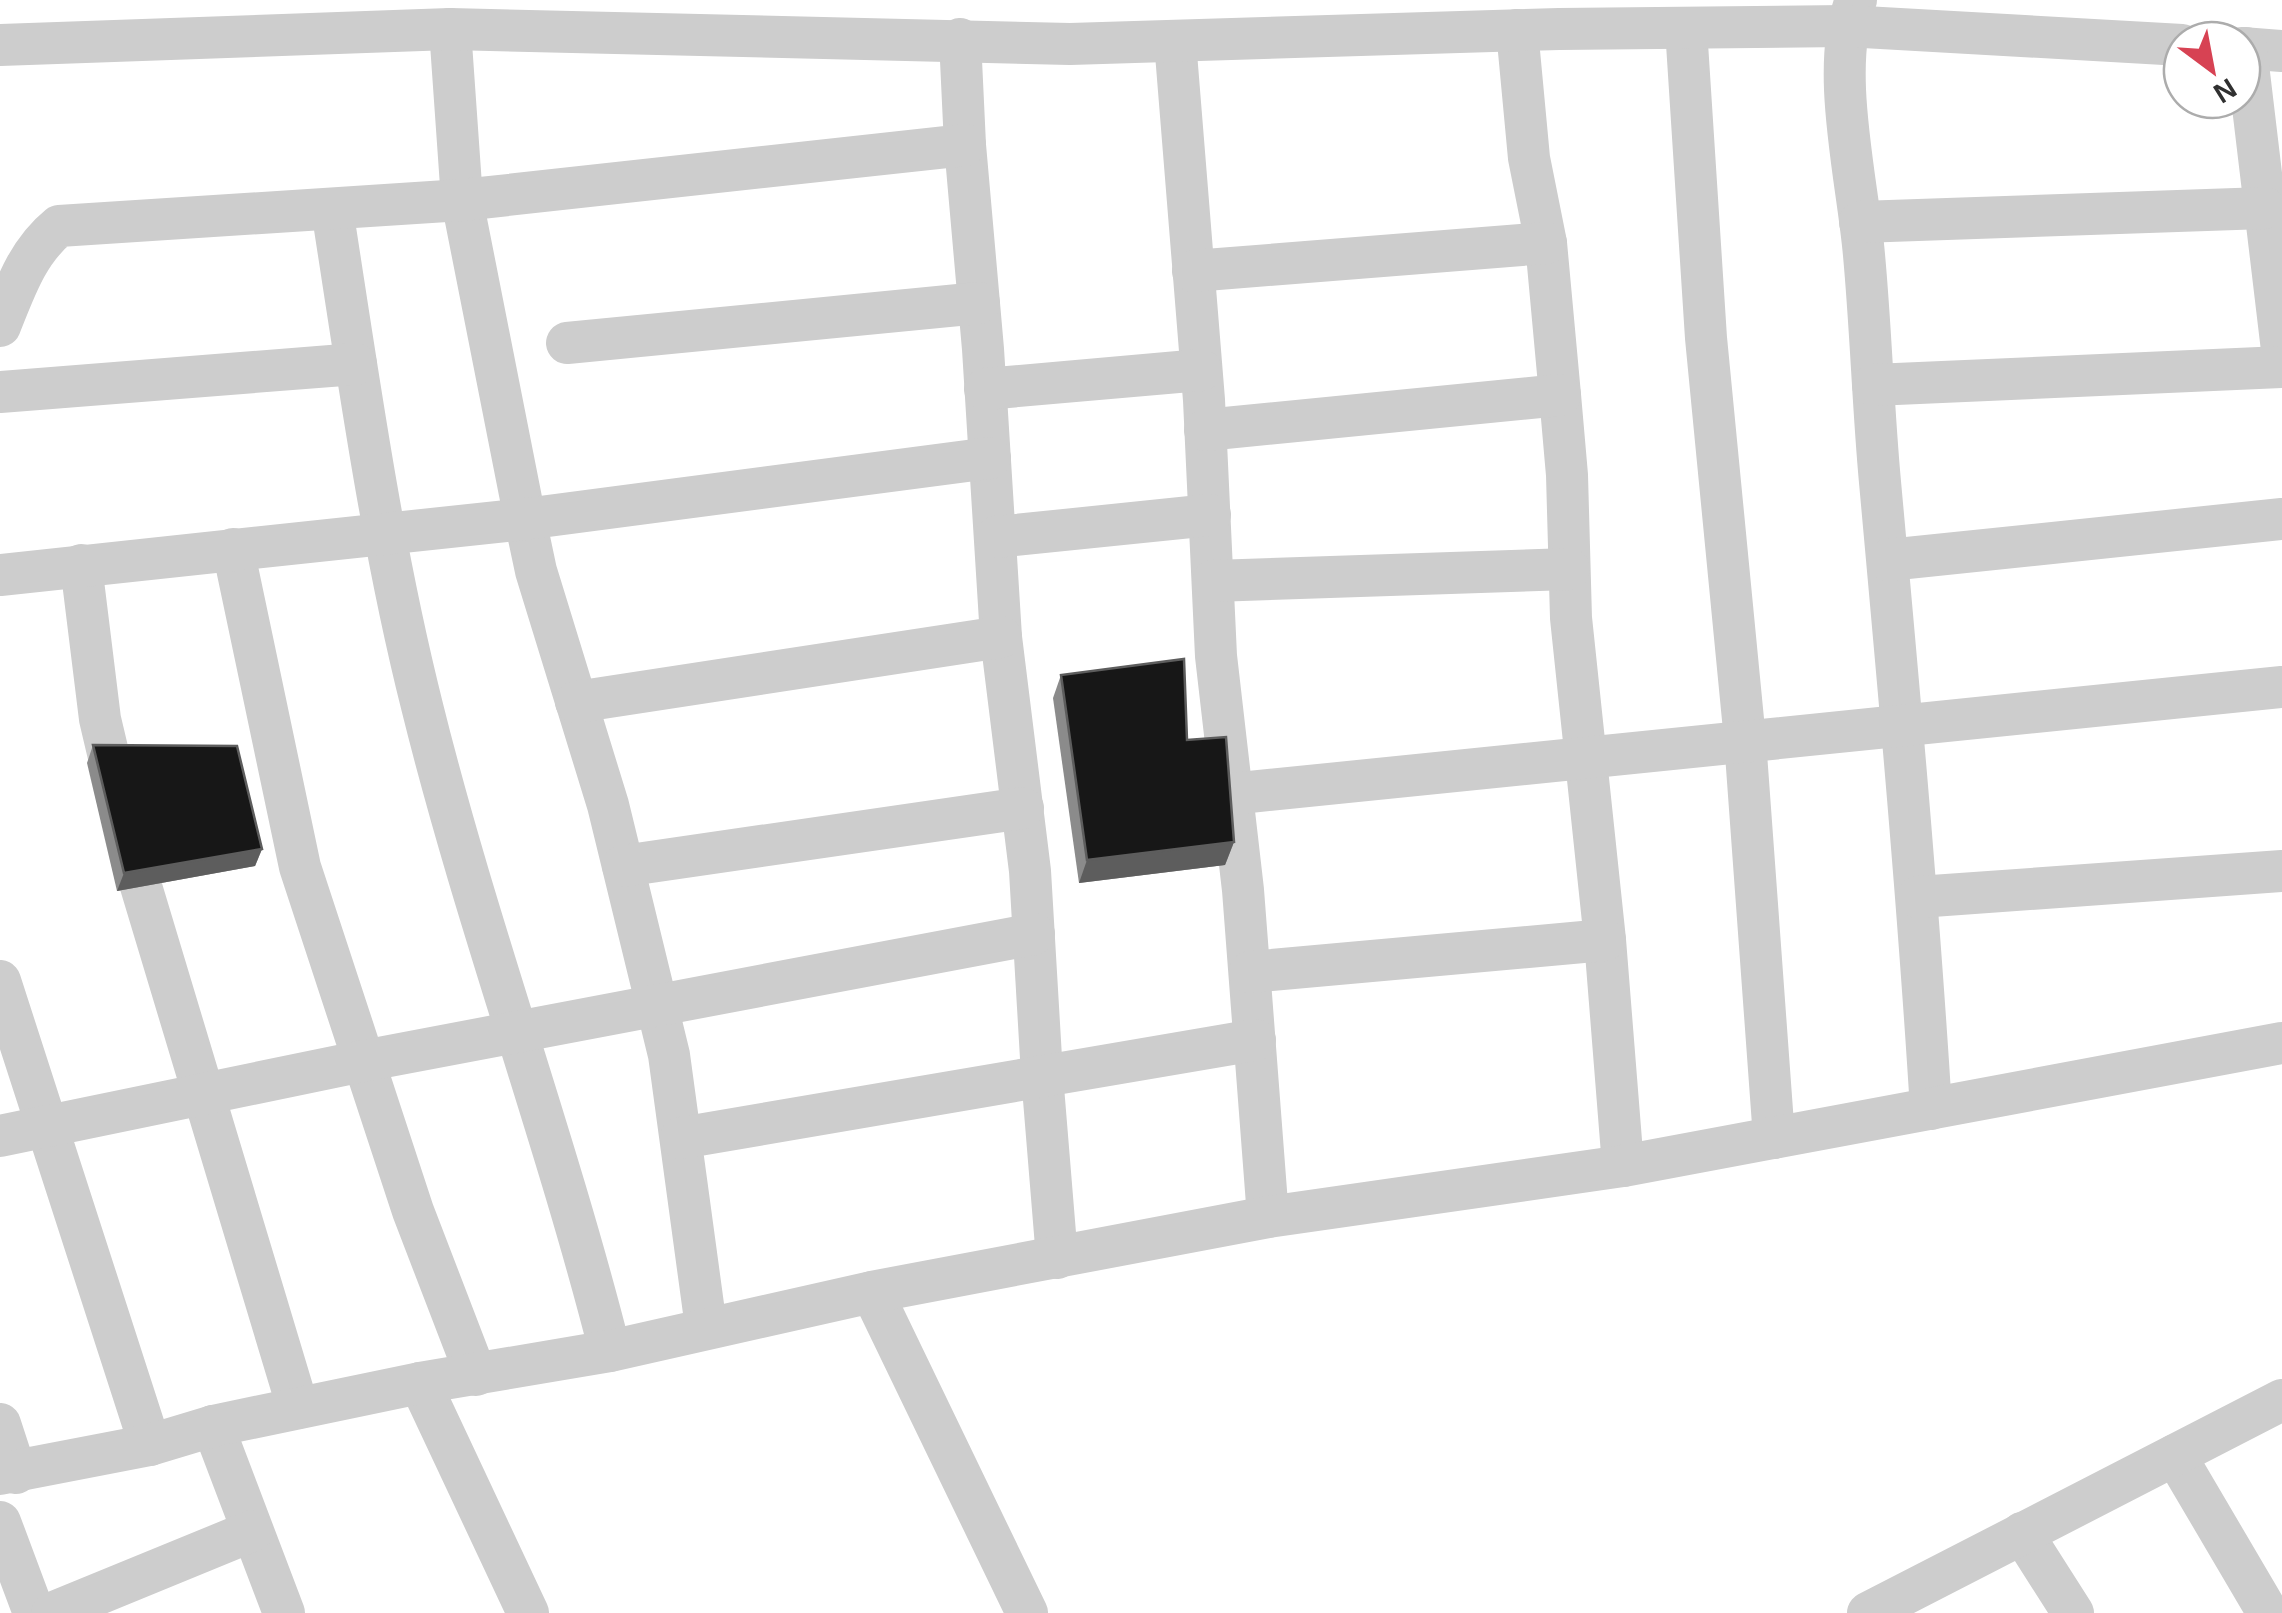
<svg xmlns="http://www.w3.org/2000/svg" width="2282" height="1613" viewBox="0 0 2282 1613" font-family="Arial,sans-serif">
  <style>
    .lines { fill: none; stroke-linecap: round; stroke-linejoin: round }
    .street { stroke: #cdcdcd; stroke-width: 42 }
    .wall { fill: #8b8b8b }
    .shaded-wall { fill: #5d5d5d }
    .building { fill: #171717; stroke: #5d5d5d; stroke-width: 2.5 }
  </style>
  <rect width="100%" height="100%" fill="#fff"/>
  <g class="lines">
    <g class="street">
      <path d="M1856,0c-27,68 2,182 8,255 7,76 9,151 16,227 19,209 38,417 51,627"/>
      <polyline points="1686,28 1706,338 1745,740 1774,1138"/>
      <polyline points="450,29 462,200 525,519 536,571 608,805 669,1055 706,1327"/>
      <polyline points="1517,30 1529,158 1546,243 1560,395 1567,475 1571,618 1605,940 1623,1166"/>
      <polyline points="960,39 965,145 983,349 1001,637 1030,871 1042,1075 1057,1258"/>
      <polyline points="1175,41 1204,400 1216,656 1243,890 1268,1217"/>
      <polyline points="0,45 450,29 1070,44 1559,29 1846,26 2182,45"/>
      <polyline points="2242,48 2282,51"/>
      <polyline points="2246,48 2282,350"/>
      <path d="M332,209c26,166 49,334 90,497 54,218 133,428 188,645"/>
      <polyline points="1860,222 2265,208"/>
      <polyline points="1193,271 1546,243"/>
      <path d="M0,326c15,-37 27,-74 59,-100l403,-26 503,-55"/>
      <polyline points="567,343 979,303"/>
      <polyline points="1873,385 2282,367"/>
      <polyline points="985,389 1201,370"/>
      <polyline points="0,392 356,364"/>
      <polyline points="1205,430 1560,395"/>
      <polyline points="996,537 1210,515"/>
      <polyline points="233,549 300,867 413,1211 476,1375"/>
      <polyline points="1888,560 2282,519"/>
      <polyline points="81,565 100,719 134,863 298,1408"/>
      <polyline points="0,575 525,519 990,458"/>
      <polyline points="1213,581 1569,569"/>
      <polyline points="576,702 1001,637"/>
      <polyline points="1230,794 2282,687"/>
      <polyline points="623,866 1023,808"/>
      <polyline points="1918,897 2282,871"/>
      <polyline points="1250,972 1605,940"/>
      <polyline points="0,981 150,1445"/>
      <polyline points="0,1136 363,1061 1034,934"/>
      <polyline points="681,1138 1255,1040"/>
      <polyline points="872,1292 1027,1613"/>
      <polyline points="420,1383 528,1613"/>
      <polyline points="0,1424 16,1473"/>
      <polyline points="213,1426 284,1613"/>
      <polyline points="2175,1455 2268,1613"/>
      <polyline points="0,1474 150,1445 213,1426 420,1383 610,1351 872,1292 1268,1217 1623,1166 2282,1043"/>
      <polyline points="0,1522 34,1613"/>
      <polyline points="2022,1533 2073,1613"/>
      <polyline points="52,1613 252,1531"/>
      <polyline points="1868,1613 2282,1400"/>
    </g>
  </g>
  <g class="wall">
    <polygon points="1061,675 1187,740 1234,842 1225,865 1079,883 1053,698"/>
    <polygon points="93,745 262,849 255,866 117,891 87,763"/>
  </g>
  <g class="shaded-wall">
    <polygon points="1234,842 1225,865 1079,883 1087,860"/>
    <polygon points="262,849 255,866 117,891 124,873"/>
  </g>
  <g class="building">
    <polygon points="1184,659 1187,740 1226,737 1234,842 1087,860 1061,675"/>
    <polygon points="93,745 237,746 262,849 124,873"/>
  </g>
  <g transform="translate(2212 70) rotate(148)"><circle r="48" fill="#ffffff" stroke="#acacac" stroke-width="2.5"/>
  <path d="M0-8L18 38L0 25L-18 38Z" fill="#d74253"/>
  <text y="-15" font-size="28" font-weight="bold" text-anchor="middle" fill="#303030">N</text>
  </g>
</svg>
